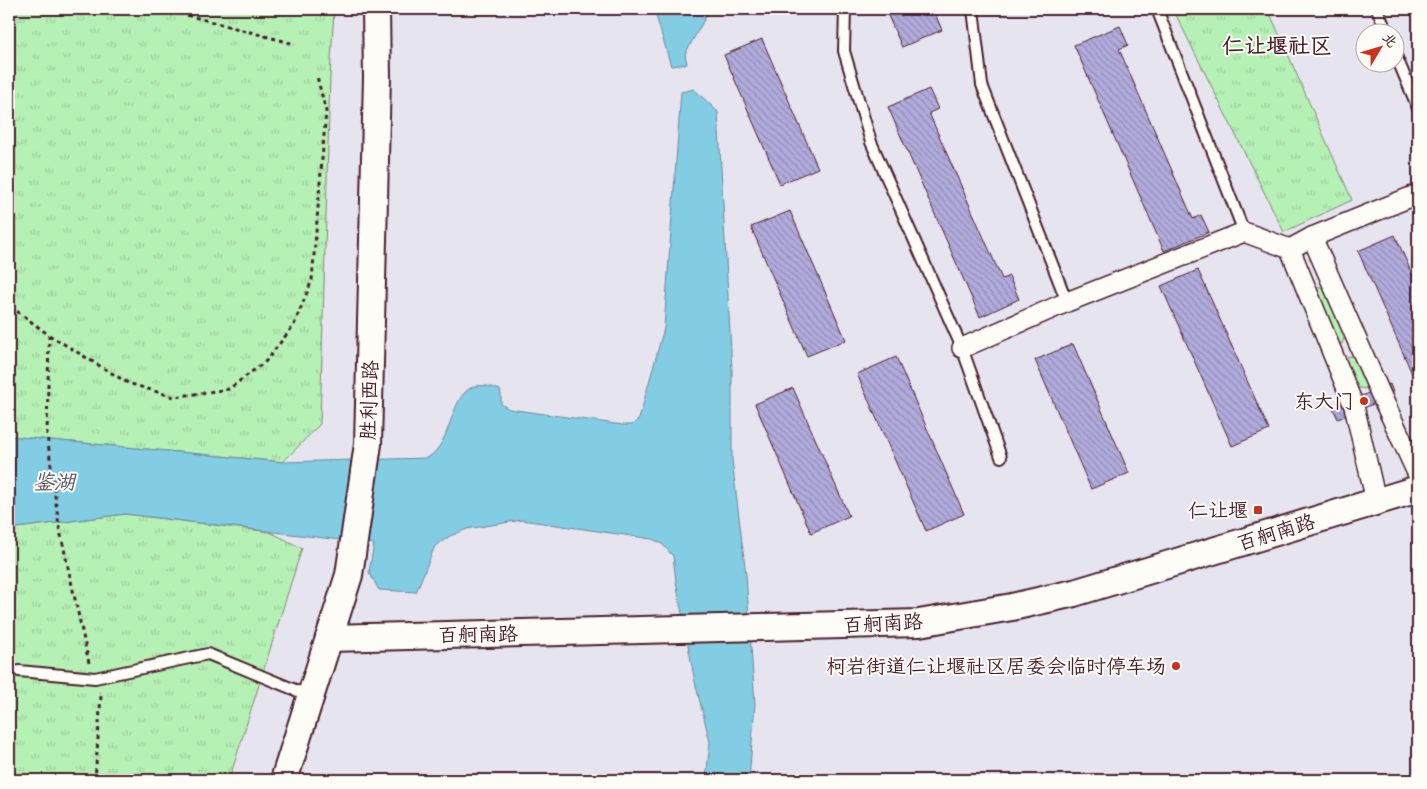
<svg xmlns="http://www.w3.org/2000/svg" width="1427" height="789" viewBox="0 0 1427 789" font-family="Dekko,'LXGW WenKai TC',sans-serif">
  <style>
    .green { fill: #b5f0b5; stroke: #808870 }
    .park { fill: url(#park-tufts); stroke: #808870 }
    .water { fill: #83cde4; stroke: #6c879a }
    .building { fill: url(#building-back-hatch); stroke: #4a1f2b }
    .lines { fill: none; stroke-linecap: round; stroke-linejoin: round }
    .lane-casing { stroke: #4a1f2b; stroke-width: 14 }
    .street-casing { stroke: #4a1f2b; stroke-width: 22 }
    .secondary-casing { stroke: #4a1f2b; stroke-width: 30 }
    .path { stroke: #4a1f2b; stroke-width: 3; stroke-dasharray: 4 4; stroke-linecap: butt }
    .lane { stroke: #fdfcf7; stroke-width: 10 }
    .street { stroke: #fdfcf7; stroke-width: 19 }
    .secondary { stroke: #fdfcf7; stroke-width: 26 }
    .poi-dot { fill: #c8321e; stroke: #fdfcf7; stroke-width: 2 }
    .labels { text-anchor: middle; stroke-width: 4; stroke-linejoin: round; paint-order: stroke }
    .street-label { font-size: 20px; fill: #4a1f2b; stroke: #fdfcf7 }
    .poi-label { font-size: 20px; fill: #4a1f2b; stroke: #fdfcf7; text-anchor: end }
    .water-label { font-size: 21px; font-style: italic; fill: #5b5362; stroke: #fdfcf7 }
    .quarter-label { font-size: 22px; font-weight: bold; fill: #4a1f2b; stroke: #fdfcf7 }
  </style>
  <defs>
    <pattern id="park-tufts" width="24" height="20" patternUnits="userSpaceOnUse" patternTransform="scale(1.25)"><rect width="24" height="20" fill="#b5f0b5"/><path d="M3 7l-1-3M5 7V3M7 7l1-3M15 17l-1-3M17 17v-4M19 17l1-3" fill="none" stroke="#9dcd9c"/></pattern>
    <pattern id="building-back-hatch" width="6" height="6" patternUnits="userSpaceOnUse" patternTransform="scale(1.25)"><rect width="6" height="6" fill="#b1abdd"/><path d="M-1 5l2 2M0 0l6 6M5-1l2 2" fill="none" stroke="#928bb3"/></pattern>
  </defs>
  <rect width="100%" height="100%" fill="#e6e4ef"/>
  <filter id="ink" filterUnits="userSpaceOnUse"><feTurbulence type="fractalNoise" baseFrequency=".02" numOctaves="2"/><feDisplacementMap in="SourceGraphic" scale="10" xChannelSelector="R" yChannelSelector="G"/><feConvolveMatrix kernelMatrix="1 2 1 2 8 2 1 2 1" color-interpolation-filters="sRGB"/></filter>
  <g filter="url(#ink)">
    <g class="green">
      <polygon points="1318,286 1325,289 1345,335 1342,344 1334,342 1314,294"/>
      <polygon points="1348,356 1355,357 1367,384 1365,389 1356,387 1344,363"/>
    </g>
    <g class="park">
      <polygon points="9,9 334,9 330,77 320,424 283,462 9,436"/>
      <polygon points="1173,9 1268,9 1352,200 1284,232"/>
      <polygon points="125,514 270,532 302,548 229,780 9,780 9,529"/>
    </g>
    <g class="water">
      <polygon points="654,9 710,9 685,54 687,64 671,66"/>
      <path d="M694,89l24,23 14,258v90l14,115 9,129 -6,76h-43l4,-38 -15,-60 -19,-101 -3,-25 -12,-13 -9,-4 -130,-19 -55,9 -17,7 -15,10 -19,46 -37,-2 -10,-18 5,-28 -249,-30 -116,15v-93l274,26 144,-4c33,-18 18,-91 73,-68l1,5v9l8,5 114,16h9l7,-6 25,-91 17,-236z"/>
    </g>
    <g class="building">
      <polygon points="885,9 933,9 942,30 902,47"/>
      <polygon points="1120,26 1128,45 1119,49 1193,219 1201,215 1209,232 1164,251 1074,45"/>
      <polygon points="762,39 818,168 780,184 724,55"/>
      <polygon points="929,89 938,109 929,113 1002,279 1009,276 1019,299 980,317 888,107"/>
      <polygon points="790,211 846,340 807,356 751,227"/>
      <polygon points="1395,235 1418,288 1418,387 1358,251"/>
      <polygon points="1198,270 1269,430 1232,446 1161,286"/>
      <polygon points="1073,344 1129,473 1091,489 1035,360"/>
      <polygon points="896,357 964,514 926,531 857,374"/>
      <polygon points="1390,384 1394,395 1338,419 1333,408"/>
      <polygon points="793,388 849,516 811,533 755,404"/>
    </g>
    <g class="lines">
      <defs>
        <g id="lane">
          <polyline points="845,9 844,51 871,142 962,348 1001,457"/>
          <polyline points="973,9 982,85 1067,302"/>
          <polyline points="1157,9 1244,232"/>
          <polyline points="1377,9 1387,32"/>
          <polyline points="1394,51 1418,108"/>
          <polyline points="19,671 95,678 208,654 310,696"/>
        </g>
        <g id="street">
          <polyline points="1312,237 1381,395 1418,475"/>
          <polyline points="1290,249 1354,406 1376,501"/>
          <polyline points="962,348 1067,302 1244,232 1290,249 1312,237 1418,194"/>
        </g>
        <g id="secondary">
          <polyline points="329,638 919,623 1012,607 1074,593 1418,489"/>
          <polyline points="284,780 349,575 368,444 377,77 376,9"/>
        </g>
      </defs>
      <use href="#lane" class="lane-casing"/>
      <use href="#street" class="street-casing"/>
      <use href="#secondary" class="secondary-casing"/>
      <g class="path">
        <polyline points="164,9 291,43"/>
        <polyline points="9,310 18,312 49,335 128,383 174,397 229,389 266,361 294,325 312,280 326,111 317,77"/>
        <polyline points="49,335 47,435 59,526 89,663"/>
        <polyline points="95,780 101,696 100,692"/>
      </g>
      <use href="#lane" class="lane"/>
      <use href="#street" class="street"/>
      <use href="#secondary" class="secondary"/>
    </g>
  </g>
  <g class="poi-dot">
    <circle cx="1364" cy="401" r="5"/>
    <rect x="1253" y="505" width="10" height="10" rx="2.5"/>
    <circle cx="1176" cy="666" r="5"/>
  </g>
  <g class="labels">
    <g class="street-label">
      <text transform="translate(369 400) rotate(-88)" y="7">胜利西路</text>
      <text transform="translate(1276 532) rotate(-17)" y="7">百舸南路</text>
      <text transform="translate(883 623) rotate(-3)" y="7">百舸南路</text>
      <text transform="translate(478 634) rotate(-1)" y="7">百舸南路</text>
    </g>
    <g class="poi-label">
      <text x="1354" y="408">东大门</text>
      <text x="1248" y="517">仁让堰</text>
      <text x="1166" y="673">柯岩街道仁让堰社区居委会临时停车场</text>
    </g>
    <g class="water-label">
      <text x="54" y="489">鉴湖</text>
    </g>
    <g class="quarter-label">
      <text x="1277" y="53">仁让堰社区</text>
    </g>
  </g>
  <rect width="1427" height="789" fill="none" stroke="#fdfcf7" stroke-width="30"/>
  <rect x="15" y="15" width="1397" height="759" fill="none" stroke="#4a1f2b" stroke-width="2" filter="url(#ink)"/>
  <g transform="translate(1380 48) rotate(52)"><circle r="24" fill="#fdfcf7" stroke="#b5a4a5"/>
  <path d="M0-4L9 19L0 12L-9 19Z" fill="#c8321e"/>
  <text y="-8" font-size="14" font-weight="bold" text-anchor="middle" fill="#4a1f2b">北</text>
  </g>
</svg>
